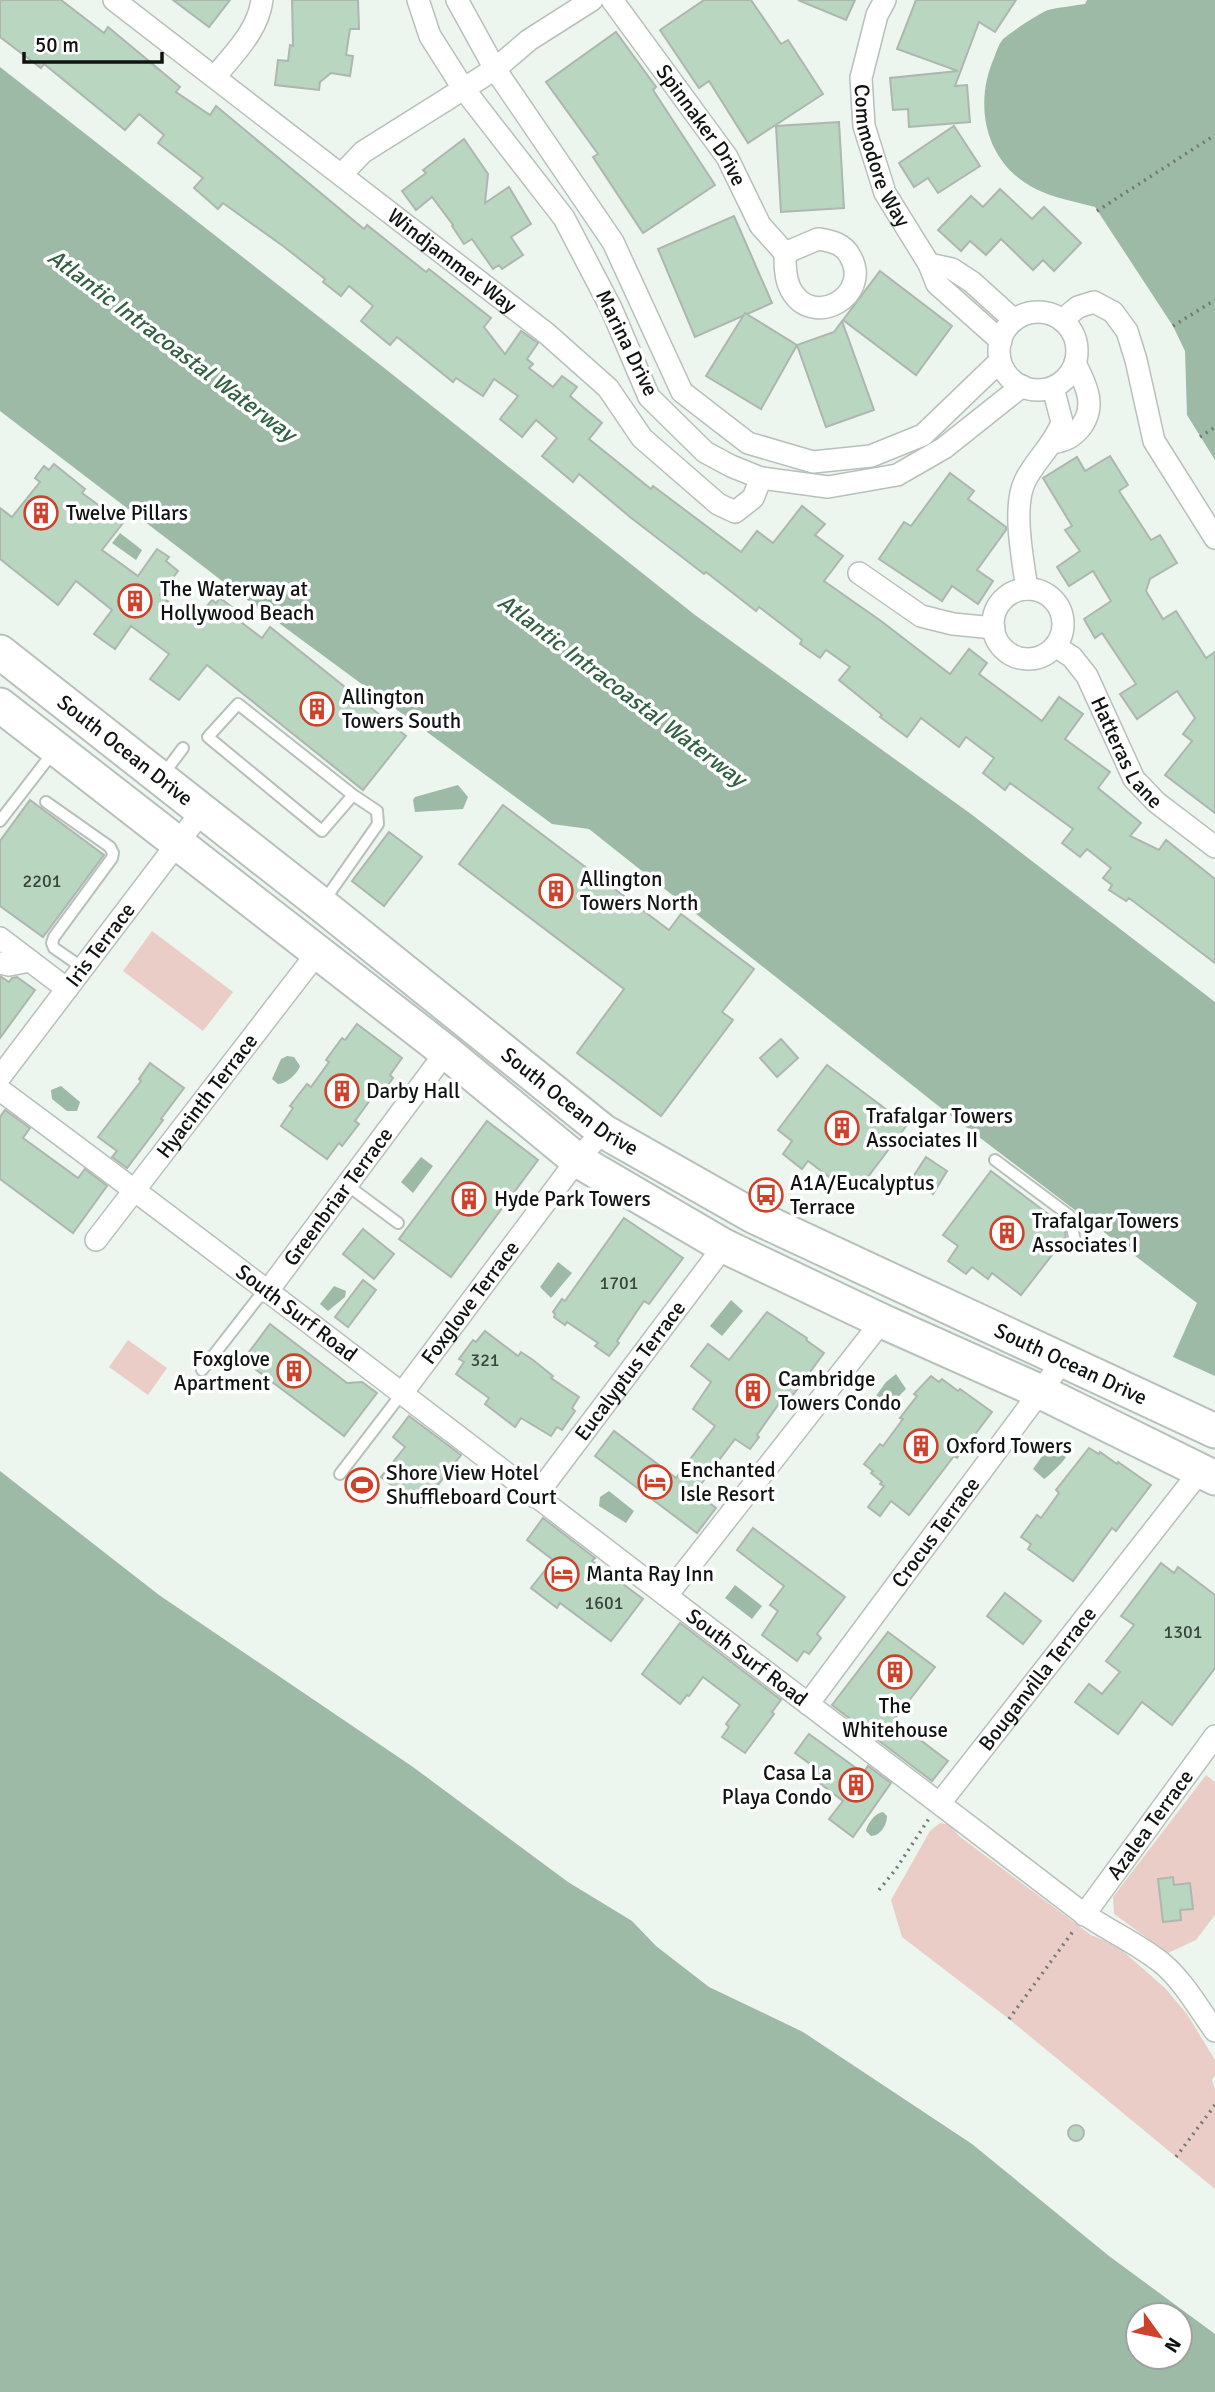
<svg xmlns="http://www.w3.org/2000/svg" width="1215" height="2392" viewBox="0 0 1215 2392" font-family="Signika,sans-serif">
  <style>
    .green { fill: #eacdc7 }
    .water { fill: #9dbaa6; fill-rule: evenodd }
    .building { fill: #b9d6c1; stroke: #adb6af; stroke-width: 2 }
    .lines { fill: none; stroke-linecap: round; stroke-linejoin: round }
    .service-casing { stroke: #b7c0ba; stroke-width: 14 }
    .minor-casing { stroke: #b7c0ba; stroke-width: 24 }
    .primary-casing { stroke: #b7c0ba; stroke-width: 37 }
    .path { stroke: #737975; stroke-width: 3.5; stroke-dasharray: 2 5; stroke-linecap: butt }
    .service { stroke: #fff; stroke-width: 10 }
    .minor { stroke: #fff; stroke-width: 21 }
    .primary { stroke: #fff; stroke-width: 33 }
    .labels { text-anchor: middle; stroke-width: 7; stroke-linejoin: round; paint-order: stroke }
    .number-label { font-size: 18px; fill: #3a443d }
    .street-label { font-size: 21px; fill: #101311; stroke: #fff }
    .poi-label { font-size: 21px; fill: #101311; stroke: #fff; text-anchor: start }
    .water-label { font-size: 23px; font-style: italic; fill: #316042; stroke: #fff }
  </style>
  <rect width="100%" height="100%" fill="#ecf5ee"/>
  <g class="green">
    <polygon points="152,931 233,992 203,1031 123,971"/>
    <polygon points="128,1340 167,1368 148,1395 109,1367"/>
    <polygon points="350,1469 379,1493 374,1500 344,1477"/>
    <polygon points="1206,1775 1215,1782 1215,1915 1196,1940 1168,1953 1114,1914 1113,1897"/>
    <polygon points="940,1823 950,1825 959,1836 1091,1935 1117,1946 1165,1988 1187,2014 1215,2060 1215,2075 1212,2080 1215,2089 1215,2189 1009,2019 902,1937 891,1900 930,1831"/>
  </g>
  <g class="water">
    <path d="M1087,0h128v460l-28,-45 -2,-64 -12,-25 -78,-119c-26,-7 -54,-11 -75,-28 -38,-29 -44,-80 -26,-121 2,-6 5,-14 9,-19 8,-7 35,-25 45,-29 12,-3 25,-4 37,-6z"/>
    <polygon points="0,67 383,367 695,615 971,814 1215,1002 1215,1376 1173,1357 1197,1303 941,1108 589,829 552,824 234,590 0,411"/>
    <polygon points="120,533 142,550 136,560 112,543"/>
    <polygon points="458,785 468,797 463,809 415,812 413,800 415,797"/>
    <path d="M287,1056l7,1 6,9c-2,7 -14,18 -22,18l-6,-5 9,-20z"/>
    <polygon points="61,1086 80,1102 77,1111 67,1111 52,1099 51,1090"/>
    <polygon points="421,1157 433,1166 413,1193 401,1182"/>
    <polygon points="558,1262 572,1273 551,1298 540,1287"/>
    <polygon points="334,1286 346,1291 345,1297 328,1311 320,1304"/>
    <polygon points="731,1300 743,1311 722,1336 710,1326"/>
    <polygon points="896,1374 906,1389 885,1410 873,1400 886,1382"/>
    <path d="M1055,1445l11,12c-4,6 -16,18 -22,22l-11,-10 12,-17z"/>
    <path d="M0,1471l159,124 254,172 155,115 64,39 24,25 53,41 94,45 169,112 137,112 106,78v58h-1215zM1138,2315h42v42h-42z"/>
    <polygon points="609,1491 634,1511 626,1523 599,1506 600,1497"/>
    <polygon points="735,1585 762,1606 752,1619 725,1598"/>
    <path d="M883,1812l4,4c0,9 -7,20 -16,20l-5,-5c1,-7 9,-18 17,-19z"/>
  </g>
  <g class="building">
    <polygon points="0,0 61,0 104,33 108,27 180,87 176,92 210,115 216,106 364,229 367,225 426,272 429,269 491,318 484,327 505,354 521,331 538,343 527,359 533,364 529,368 553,387 562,376 577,387 570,396 602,423 589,439 651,489 653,486 741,552 757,531 773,543 802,506 825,524 815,535 843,556 824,581 881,621 950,674 969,649 987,663 979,674 1042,721 1059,697 1083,714 1065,739 1110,772 1098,788 1141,823 1130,836 1159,850 1166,840 1215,879 1215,963 1129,898 1126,901 1109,890 1112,885 1103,878 1111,868 1087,849 1080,857 1062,843 1073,829 1010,783 1005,790 983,773 994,758 966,737 959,747 921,718 907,737 880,717 882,715 839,680 850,667 826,650 820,658 800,644 802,640 759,607 756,611 706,572 704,574 630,517 579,474 573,482 542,456 557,438 536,420 522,437 500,419 518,396 494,379 483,396 456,378 453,382 397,337 390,345 361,321 373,306 349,286 341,296 323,282 325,279 283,246 223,203 218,209 194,188 203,178 158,143 164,135 139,114 125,130 44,64 41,68 0,37"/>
    <polygon points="173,0 230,0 209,27"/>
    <polygon points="292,0 358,0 359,29 350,29 346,55 353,56 350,76 331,73 320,82 319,90 275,85 278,60 288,61 290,45 293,46"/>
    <polygon points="704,0 751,0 781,44 788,40 823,94 748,143 709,81 699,88 660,30"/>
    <polygon points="798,0 855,0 846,20"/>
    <polygon points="916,0 1016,0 995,32 979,22 955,86 967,85 970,122 909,127 908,109 893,110 890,78 958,71 897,49"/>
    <polygon points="616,32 656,87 653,90 715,185 643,233 593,157 598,154 546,82"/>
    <polygon points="839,122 844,208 781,212 776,126"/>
    <polygon points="954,126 980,166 938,193 928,178 914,187 899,163"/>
    <polygon points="464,139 488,174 485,203 509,187 531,224 511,237 523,255 502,269 499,265 493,269 472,239 464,244 452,226 453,225 432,197 416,210 402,191 426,173 423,170"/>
    <polygon points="1000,189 1032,219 1044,207 1081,243 1054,271 1043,260 1033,270 1001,239 986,255 970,241 961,251 938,230 971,196 983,207"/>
    <polygon points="734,216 772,303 695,337 658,249"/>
    <polygon points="880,271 952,326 916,375 843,320"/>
    <polygon points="745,313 797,345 761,409 706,376"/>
    <polygon points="842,321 874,410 826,427 797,345 834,332"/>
    <polygon points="1110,456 1128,485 1119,491 1151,540 1160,535 1177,563 1150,579 1146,591 1163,619 1176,611 1206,658 1215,652 1215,813 1165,775 1192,741 1183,734 1195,718 1177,691 1137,719 1120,694 1136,684 1102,633 1095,638 1084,619 1111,601 1093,571 1069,586 1057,567 1080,551 1065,530 1072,526 1043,478 1077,457 1085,471"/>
    <polygon points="54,464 85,489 82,493 123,523 102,550 138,576 157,549 169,557 166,561 178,571 160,595 194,622 212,600 216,603 220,598 233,608 229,613 262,638 270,627 406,736 363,790 207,665 179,700 150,679 169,654 131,626 115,649 94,634 112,610 76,581 58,605 0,559 0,508 12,517 40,482 35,478 44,466 49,470"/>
    <polygon points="950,473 974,491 968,499 1006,527 1006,530 977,570 993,581 978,604 952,586 942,601 879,559 904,522 911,526"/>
    <polygon points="30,800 104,855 43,937 0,906 0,841"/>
    <polygon points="503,805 669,930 681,914 754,969 722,1012 733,1020 661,1116 577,1053 624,989 459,864"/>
    <polygon points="389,832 422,857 384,906 352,881"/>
    <polygon points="0,976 9,982 12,978 17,977 35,990 0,1038"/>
    <polygon points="357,1024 402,1058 390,1075 393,1078 377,1099 373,1096 355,1121 359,1124 342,1146 339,1143 327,1159 281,1126 293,1108 290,1106 307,1084 311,1087 329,1062 326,1060 342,1038 345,1040"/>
    <polygon points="781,1039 798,1058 777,1077 760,1058"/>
    <polygon points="150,1063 184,1088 161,1119 163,1120 127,1168 112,1157 117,1151 98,1137 141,1081 139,1079"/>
    <polygon points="827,1065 907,1125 858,1190 846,1181 841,1186 808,1161 802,1169 783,1154 792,1141 778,1130"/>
    <polygon points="5,1110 30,1128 23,1138 78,1178 85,1169 107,1186 73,1233 0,1179 0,1117"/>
    <polygon points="487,1121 538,1160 451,1277 399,1239"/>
    <polygon points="926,1157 947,1171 933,1194 911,1180"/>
    <polygon points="991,1171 1064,1226 1066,1237 1021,1295 992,1273 988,1279 972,1267 966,1274 948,1261 958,1246 943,1235"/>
    <polygon points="624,1218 683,1258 649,1304 644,1301 617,1341 619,1343 609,1356 595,1346 598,1343 567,1322 565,1325 554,1317 555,1314 553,1312 562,1299 565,1301"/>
    <polygon points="363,1229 394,1254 374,1279 343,1254"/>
    <polygon points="363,1280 376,1290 348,1327 335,1317"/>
    <polygon points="767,1312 807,1338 806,1340 824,1353 790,1399 785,1395 757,1435 759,1437 750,1449 735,1439 695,1492 716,1508 697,1533 595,1456 614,1431 676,1478 715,1426 693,1409 711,1382 691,1366 708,1344 729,1360"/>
    <polygon points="270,1324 347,1383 362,1382 377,1393 344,1436 243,1360"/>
    <polygon points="485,1331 518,1356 521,1352 533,1360 553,1376 551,1378 579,1397 572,1408 575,1411 562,1430 557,1427 551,1436 521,1418 515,1427 485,1404 489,1398 456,1374 464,1362 459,1359 473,1340 476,1342"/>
    <polygon points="931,1376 939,1382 942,1379 958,1391 960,1389 992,1412 957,1458 954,1456 909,1515 891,1501 880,1516 868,1507 884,1486 880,1484 882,1482 871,1473 873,1471 864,1464 880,1444 883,1446 903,1419 900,1418 917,1396 914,1394"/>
    <polygon points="409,1416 461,1455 421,1507 381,1477 405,1447 393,1437"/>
    <polygon points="1089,1448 1099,1454 1100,1452 1117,1464 1118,1462 1151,1485 1116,1531 1112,1528 1073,1581 1028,1549 1031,1544 1021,1537 1037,1515 1041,1518 1059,1493 1056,1490"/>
    <polygon points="543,1518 595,1558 592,1561 643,1599 611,1641 560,1603 557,1608 531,1588 553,1560 527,1540"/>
    <polygon points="753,1528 845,1597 817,1634 821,1638 809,1654 804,1651 797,1661 762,1635 778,1611 770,1605 784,1586 737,1550"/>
    <polygon points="1161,1563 1174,1573 1178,1567 1215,1595 1215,1668 1172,1725 1142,1702 1118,1734 1075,1702 1089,1684 1102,1694 1120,1672 1106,1661 1134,1625 1121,1616"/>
    <polygon points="1005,1593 1041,1621 1023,1644 987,1616"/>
    <polygon points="680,1623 781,1700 772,1712 774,1714 745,1753 722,1737 729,1727 726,1724 740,1705 703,1677 689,1696 687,1695 680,1704 642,1674"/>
    <polygon points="888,1632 935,1667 894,1720 948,1761 932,1781 832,1705"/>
    <polygon points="809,1734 863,1773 868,1766 891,1783 853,1837 829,1819 843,1801 810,1776 810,1764 795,1753"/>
    <polygon points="1173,1877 1174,1885 1190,1883 1193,1909 1180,1910 1181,1920 1163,1922 1158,1879"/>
    <circle cx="1076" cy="2133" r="8"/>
  </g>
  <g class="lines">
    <defs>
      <g id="service">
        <polyline points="162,776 183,748"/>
        <polyline points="46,802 110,847 113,853 112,858 54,937 52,943 54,948 83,968"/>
        <polyline points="0,821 54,751"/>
        <polyline points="324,901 378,824 377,811 353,795 322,831 208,737 238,704 353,795"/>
        <polyline points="995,1160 1070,1216 1075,1242"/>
        <polyline points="347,1185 398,1223"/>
        <polyline points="202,1370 258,1298 267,1292"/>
        <polyline points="340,1474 403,1392"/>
      </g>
      <g id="minor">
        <path id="s1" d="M114,0l432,333 62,55 34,50 76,66 17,8 18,-14 8,-20"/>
        <polyline points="418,0 430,36 463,88 564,218 611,308 649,397 705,452 731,466 761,478 828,487 897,475 944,448 1022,386"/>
        <polyline points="457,0 495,69 613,242 682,392 748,443 813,462 871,456 923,435 1000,361"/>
        <path id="s2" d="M612,0l115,157 33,68 25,28"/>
        <path id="s3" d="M885,0l-8,15 -16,63 3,48 21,67 44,71 8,20 64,57"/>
        <path d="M215,77c19,-24 43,-46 47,-77"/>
        <polyline points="342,174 363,152 495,69 529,40 592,0"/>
        <path d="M818,239c14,2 26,5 32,17 23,39 -37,74 -59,34 -6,-11 -6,-25 -6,-37z"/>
        <polyline points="929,264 952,269 972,282 1014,320"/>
        <circle cx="1038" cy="351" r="39"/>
        <polyline points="1062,320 1078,307 1094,302 1113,312 1127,331 1136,360 1154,441 1215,538"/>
        <path d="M1051,443c14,-2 21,-5 30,-16 16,-22 5,-42 -6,-64"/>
        <polyline points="859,573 921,616 953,624 994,628"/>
        <path d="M1027,589c-4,-28 -15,-82 -2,-108 10,-21 30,-37 37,-59l-9,-34"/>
        <circle cx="1028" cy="624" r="35"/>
        <path id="s4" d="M1055,646l17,11 15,19 47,103 22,23 59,45"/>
        <polyline points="0,938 67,989"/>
        <polyline points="0,963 9,965 30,961"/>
        <path id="s5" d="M0,1077l202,-266"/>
        <path id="s6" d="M0,1090c272,201 538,409 807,613 89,68 177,134 265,202 29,23 63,36 91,59 21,18 36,45 52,67"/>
        <path id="s7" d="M96,1240l222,-288"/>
        <path id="s8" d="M267,1292l179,-240"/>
        <path id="s9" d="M403,1392l174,-232 26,-29"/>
        <path id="s10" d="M535,1497l189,-251"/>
        <polyline points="667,1595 882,1321"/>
        <path id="s11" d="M808,1704l255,-343"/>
        <path id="s12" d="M940,1803l261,-333"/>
        <path id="s13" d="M1084,1915l131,-179"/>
      </g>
      <g id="primary">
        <path id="s14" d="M0,652l322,253 281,226 150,85 462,215"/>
        <polyline points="0,705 446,1052 577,1160 724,1246 882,1321 1041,1392 1215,1478"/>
      </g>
    </defs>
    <use href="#service" class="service-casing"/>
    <use href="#minor" class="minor-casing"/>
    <use href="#primary" class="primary-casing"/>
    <g class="path">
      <polyline points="1097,211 1215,135"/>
      <polyline points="1173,326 1215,300"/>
      <polyline points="1200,437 1215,427"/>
      <polyline points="879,1890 896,1869 930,1817"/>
      <polyline points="1009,2019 1074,1930"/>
      <polyline points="1176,2157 1215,2105"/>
    </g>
    <use href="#service" class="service"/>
    <use href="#minor" class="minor"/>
    <use href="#primary" class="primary"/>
  </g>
  <defs>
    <symbol id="building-ring" viewBox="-11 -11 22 22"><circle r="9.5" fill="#fff" stroke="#ce422b" stroke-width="1.5"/><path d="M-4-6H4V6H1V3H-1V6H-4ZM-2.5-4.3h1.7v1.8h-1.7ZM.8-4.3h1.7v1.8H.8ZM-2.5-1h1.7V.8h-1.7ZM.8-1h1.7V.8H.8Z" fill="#ce422b"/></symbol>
    <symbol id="bus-ring" viewBox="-11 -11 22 22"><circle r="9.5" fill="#fff" stroke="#ce422b" stroke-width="1.5"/><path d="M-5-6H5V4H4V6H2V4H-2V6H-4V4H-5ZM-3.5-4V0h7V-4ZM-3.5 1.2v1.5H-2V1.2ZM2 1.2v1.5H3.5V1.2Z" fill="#ce422b"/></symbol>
    <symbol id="hotel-ring" viewBox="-11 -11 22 22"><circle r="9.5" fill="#fff" stroke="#ce422b" stroke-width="1.5"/><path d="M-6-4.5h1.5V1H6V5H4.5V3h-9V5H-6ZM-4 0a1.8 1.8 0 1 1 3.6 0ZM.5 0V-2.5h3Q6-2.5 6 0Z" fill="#ce422b"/></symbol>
    <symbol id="stadium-ring" viewBox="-11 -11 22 22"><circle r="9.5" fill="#fff" stroke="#ce422b" stroke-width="1.5"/><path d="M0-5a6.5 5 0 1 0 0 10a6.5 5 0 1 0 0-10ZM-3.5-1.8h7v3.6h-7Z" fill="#ce422b"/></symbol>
  </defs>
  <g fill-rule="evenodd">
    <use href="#building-ring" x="22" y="494" width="38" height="38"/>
    <use href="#building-ring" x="116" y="582" width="38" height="38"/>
    <use href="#building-ring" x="298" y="690" width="38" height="38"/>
    <use href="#building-ring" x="537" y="872" width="38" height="38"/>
    <use href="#building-ring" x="323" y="1072" width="38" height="38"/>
    <use href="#building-ring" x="823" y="1109" width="38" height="38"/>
    <use href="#bus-ring" x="747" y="1176" width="38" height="38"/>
    <use href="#building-ring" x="450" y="1180" width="38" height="38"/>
    <use href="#building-ring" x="988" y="1214" width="38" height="38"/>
    <use href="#building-ring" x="275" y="1352" width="38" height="38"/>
    <use href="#building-ring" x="734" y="1372" width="38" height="38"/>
    <use href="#building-ring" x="902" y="1427" width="38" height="38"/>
    <use href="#hotel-ring" x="636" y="1463" width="38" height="38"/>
    <use href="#stadium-ring" x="343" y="1466" width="38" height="38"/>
    <use href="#hotel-ring" x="543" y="1555" width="38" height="38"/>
    <use href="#building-ring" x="876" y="1653" width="38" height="38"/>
    <use href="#building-ring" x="837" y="1766" width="38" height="38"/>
  </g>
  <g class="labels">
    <g class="number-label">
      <text x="42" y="887">2201</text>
      <text x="619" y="1289">1701</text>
      <text x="485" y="1366">321</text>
      <text x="604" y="1609">1601</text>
      <text x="1183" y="1638">1301</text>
    </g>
    <g class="street-label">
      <text dy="7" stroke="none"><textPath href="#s2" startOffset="154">Spinnaker Drive</textPath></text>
      <text dy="7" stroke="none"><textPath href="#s3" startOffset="163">Commodore Way</textPath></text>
      <text dy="7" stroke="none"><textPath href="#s1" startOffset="427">Windjammer Way</textPath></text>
      <text transform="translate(627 343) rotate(64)" y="7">Marina Drive</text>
      <text dy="7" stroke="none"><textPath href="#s4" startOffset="131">Hatteras Lane</textPath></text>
      <text dy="7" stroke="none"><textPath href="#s14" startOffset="159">South Ocean Drive</textPath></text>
      <text dy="7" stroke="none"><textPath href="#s5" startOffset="166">Iris Terrace</textPath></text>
      <text dy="7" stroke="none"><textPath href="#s7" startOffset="182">Hyacinth Terrace</textPath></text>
      <text dy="7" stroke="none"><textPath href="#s14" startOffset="726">South Ocean Drive</textPath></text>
      <text dy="7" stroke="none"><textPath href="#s8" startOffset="119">Greenbriar Terrace</textPath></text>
      <text dy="7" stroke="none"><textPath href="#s9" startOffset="112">Foxglove Terrace</textPath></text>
      <text dy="7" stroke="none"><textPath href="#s6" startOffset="371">South Surf Road</textPath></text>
      <text dy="7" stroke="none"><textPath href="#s14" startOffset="1293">South Ocean Drive</textPath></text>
      <text dy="7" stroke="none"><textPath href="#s10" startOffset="158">Eucalyptus Terrace</textPath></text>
      <text dy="7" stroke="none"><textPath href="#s11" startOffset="214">Crocus Terrace</textPath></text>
      <text dy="7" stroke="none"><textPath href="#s6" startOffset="938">South Surf Road</textPath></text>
      <text dy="7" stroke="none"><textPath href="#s12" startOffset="158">Bouganvilla Terrace</textPath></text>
      <text dy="7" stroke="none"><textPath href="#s13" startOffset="112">Azalea Terrace</textPath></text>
    </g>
    <g class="poi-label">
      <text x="66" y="520">Twelve Pillars</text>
      <text x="160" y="596">The Waterway at<tspan x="160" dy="24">Hollywood Beach</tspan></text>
      <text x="342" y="704">Allington<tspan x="342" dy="24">Towers South</tspan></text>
      <text x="580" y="886">Allington<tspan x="580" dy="24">Towers North</tspan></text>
      <text x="366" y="1098">Darby Hall</text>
      <text x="866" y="1123">Trafalgar Towers<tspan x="866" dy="24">Associates II</tspan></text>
      <text x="790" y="1190">A1A/Eucalyptus<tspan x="790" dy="24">Terrace</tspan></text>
      <text x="494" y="1206">Hyde Park Towers</text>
      <text x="1032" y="1228">Trafalgar Towers<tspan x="1032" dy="24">Associates I</tspan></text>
      <text x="270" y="1366" text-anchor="end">Foxglove<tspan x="270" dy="24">Apartment</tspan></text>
      <text x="778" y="1386">Cambridge<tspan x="778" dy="24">Towers Condo</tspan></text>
      <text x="946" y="1453">Oxford Towers</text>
      <text x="680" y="1477">Enchanted<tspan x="680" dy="24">Isle Resort</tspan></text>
      <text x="386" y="1480">Shore View Hotel<tspan x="386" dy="24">Shuffleboard Court</tspan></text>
      <text x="586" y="1581">Manta Ray Inn</text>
      <text x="895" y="1713" text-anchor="middle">The<tspan x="895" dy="24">Whitehouse</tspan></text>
      <text x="832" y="1780" text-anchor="end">Casa La<tspan x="832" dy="24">Playa Condo</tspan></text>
    </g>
    <g class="water-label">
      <text transform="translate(172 345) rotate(37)" y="8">Atlantic Intracoastal Waterway</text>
      <text transform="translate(622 690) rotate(37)" y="8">Atlantic Intracoastal Waterway</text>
    </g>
  </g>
  <g transform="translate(1159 2336) rotate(123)"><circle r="33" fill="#ffffff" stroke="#9fa1a0" stroke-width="2"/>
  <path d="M0-5L12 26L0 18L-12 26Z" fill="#ce422b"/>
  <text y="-10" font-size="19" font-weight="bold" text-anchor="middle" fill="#101311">N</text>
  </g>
  <path d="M24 52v10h138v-10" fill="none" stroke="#101311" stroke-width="3.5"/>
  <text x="35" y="52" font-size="21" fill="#101311" stroke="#ffffff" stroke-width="5" paint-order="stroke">50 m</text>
</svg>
